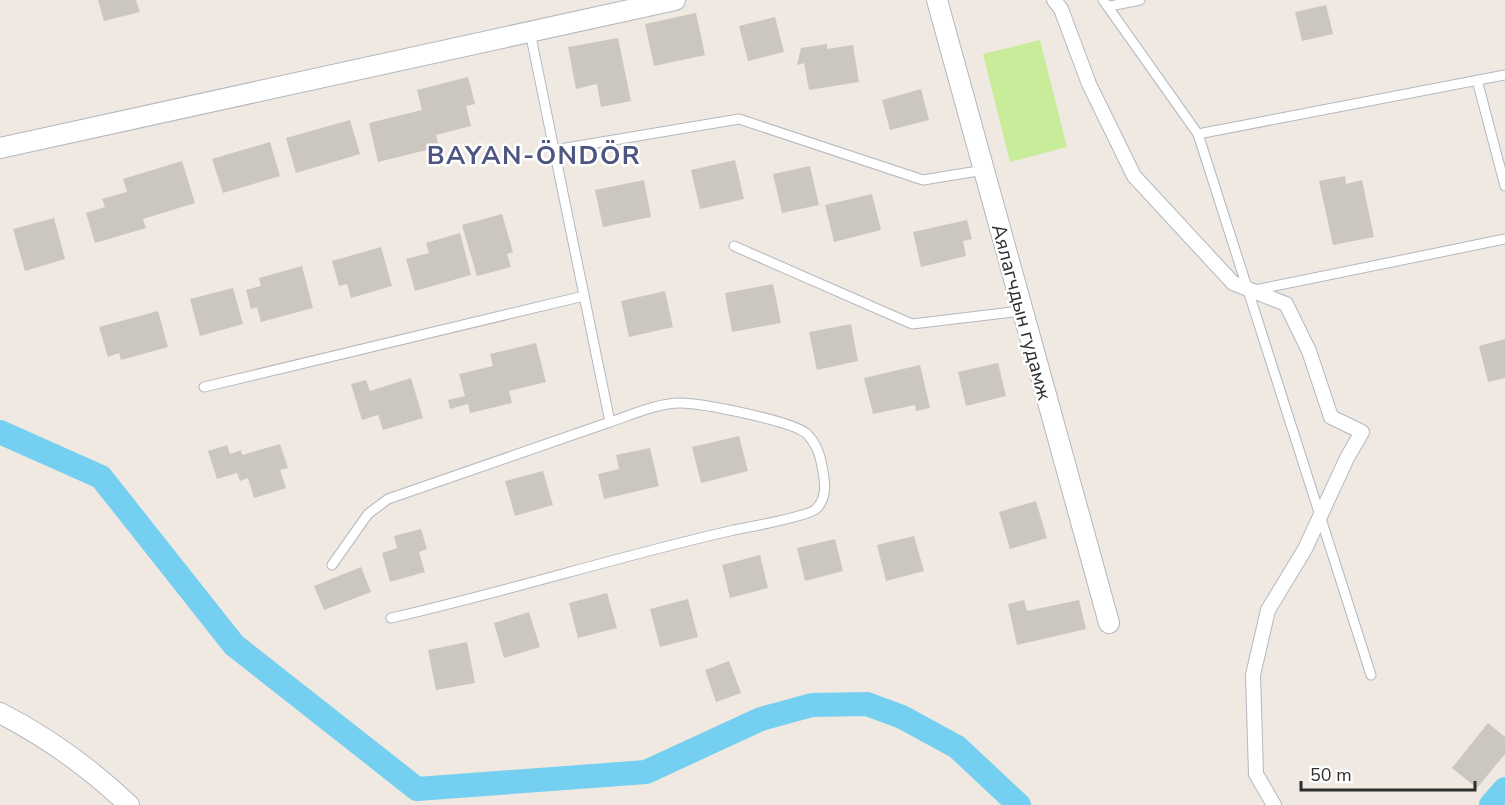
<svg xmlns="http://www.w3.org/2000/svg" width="1505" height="805" viewBox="0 0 1505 805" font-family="'Nunito Sans',sans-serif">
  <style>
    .pitch { fill: #c9ec9a }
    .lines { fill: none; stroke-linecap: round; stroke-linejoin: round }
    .canal { stroke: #75cff0; stroke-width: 24 }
    .building { fill: #cbc7bf }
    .service-casing { stroke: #b4b7c1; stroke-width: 11 }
    .pedestrian-casing { stroke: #b4b7c1; stroke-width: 16 }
    .minor-casing { stroke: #b4b7c1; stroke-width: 22 }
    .service { stroke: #fff; stroke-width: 9 }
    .pedestrian { stroke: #fff; stroke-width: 14 }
    .minor { stroke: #fff; stroke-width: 20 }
    .labels { text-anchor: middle; stroke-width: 5; stroke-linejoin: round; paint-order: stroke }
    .street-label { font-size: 20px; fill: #2e2e2e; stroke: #fff }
    .district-label { font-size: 26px; font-weight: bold; letter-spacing: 1.5px; fill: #4d5680; stroke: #fff }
  </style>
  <rect width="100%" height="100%" fill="#efe9e1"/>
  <polygon class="pitch" points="1040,40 1067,147 1010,162 983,54"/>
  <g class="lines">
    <g class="canal">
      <polyline points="0,432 101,477 234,645 417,789 646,772 761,719 812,705 867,704 902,717 957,747 1019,805"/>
      <polyline points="1491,805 1505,789"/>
    </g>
  </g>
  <g class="building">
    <polygon points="98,0 136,0 140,12 104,21"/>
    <polygon points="1326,5 1333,34 1302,41 1295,12"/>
    <polygon points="696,13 705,55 654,66 645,24"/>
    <polygon points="775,17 784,52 748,61 739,26"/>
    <polygon points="618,38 631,101 601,107 597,84 576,89 568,47"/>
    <polygon points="827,44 827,49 853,45 859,82 809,90 804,63 797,65 801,48"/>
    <polygon points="468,77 475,104 466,106 471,126 436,135 439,147 378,162 369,123 422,110 417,90"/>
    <polygon points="921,89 929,120 890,130 882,100"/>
    <polygon points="350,120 360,154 296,173 286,138"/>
    <polygon points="270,142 280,176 223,193 212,159"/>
    <polygon points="735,160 744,199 700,209 691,170"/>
    <polygon points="182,161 195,203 143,219 146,228 95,243 86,213 105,207 102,199 127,192 123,179"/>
    <polygon points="810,166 819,205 782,213 773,174"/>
    <polygon points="1345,176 1346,184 1362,180 1374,237 1333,245 1319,181"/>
    <polygon points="644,180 651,217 603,227 595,190"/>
    <polygon points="872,194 881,230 834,242 825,205"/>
    <polygon points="502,214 513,252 507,254 511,267 477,276 462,225"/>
    <polygon points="54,218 65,259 25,271 13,229"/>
    <polygon points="967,220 972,239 963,241 966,256 921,267 913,232"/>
    <polygon points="460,233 471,275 415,291 406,259 429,253 426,243"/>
    <polygon points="381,247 392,286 351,298 347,284 339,286 332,261"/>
    <polygon points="302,266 313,308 261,322 257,307 251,309 246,290 261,286 259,278"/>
    <polygon points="773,284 781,323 732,332 725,293"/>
    <polygon points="233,288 243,324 200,336 190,299"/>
    <polygon points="665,291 673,327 629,337 621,301"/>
    <polygon points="158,311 168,347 121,360 119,353 108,357 99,327"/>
    <polygon points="851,324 858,361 817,370 809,332"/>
    <polygon points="1505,339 1505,378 1488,382 1479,346"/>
    <polygon points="536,343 546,382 509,391 512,403 470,413 468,404 450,409 448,400 465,396 459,374 493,366 490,354"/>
    <polygon points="998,363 1006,396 966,406 958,372"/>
    <polygon points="920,365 930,408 916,411 915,405 873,414 864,378"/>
    <polygon points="411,378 423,418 383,430 378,415 362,420 351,384 366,380 370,391"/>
    <polygon points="739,436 748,471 701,483 692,447"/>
    <polygon points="280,444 288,468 280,470 286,488 254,498 248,478 240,481 237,473 217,479 208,451 227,445 230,454 241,450 242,455"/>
    <polygon points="650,448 659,486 604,499 598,474 619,469 616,455"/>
    <polygon points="543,471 553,505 515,516 505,481"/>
    <polygon points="1036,501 1047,538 1010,549 999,512"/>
    <polygon points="421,529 427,549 419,552 425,572 390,582 382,553 397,548 394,536"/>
    <polygon points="914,536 924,571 886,581 877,545"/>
    <polygon points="835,539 843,571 805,581 797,548"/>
    <polygon points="760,555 768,588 730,598 722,565"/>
    <polygon points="361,567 371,592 324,610 314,586"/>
    <polygon points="607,593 617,628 578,638 569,603"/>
    <polygon points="688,599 698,637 660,647 650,609"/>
    <polygon points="1024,600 1027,611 1079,600 1086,629 1017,645 1008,604"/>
    <polygon points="529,612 540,647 504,658 494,623"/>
    <polygon points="467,642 475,683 436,690 428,650"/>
    <polygon points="729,661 741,693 716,702 705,670"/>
    <polygon points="1488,723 1505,737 1505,754 1477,788 1452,768"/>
  </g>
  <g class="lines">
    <defs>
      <g id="service">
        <polyline points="1103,0 1198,134 1371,675"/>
        <polyline points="1110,6 1140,0"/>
        <polyline points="1477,80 1505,186"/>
        <polyline points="1198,134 1505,75"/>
        <polyline points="554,150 739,119 923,180 984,170"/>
        <polyline points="734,246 912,324 1021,311"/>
        <polyline points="1255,290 1505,239"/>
        <polyline points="204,387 584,296"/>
        <polyline points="332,565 368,514 388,499 610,422"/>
        <path d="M391,618c115,-26 228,-62 343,-88 15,-3 73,-13 82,-21 12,-12 9,-28 6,-43 -2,-12 -6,-23 -15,-32 -13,-13 -106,-31 -127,-31 -22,0 -49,12 -70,19l-80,-390"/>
      </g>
      <polyline id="pedestrian" points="1054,0 1061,9 1089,84 1134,176 1233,283 1286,304 1309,351 1331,417 1362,432 1347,458 1305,549 1268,610 1253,675 1256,774 1274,805"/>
      <g id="minor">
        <polyline points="937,0 1109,623"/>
        <polyline points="0,148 675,0"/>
        <path d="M0,713c47,24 91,56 129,92"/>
      </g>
    </defs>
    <use href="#service" class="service-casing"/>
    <use href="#pedestrian" class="pedestrian-casing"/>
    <use href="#minor" class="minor-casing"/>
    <use href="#service" class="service"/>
    <use href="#pedestrian" class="pedestrian"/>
    <use href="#minor" class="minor"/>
  </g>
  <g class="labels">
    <g class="street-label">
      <text transform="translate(1022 312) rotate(75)" y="7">Аялагчдын гудамж</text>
    </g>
    <g class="district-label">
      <text x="534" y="164">BAYAN-ÖNDÖR</text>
    </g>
  </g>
  <path d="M1301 781v9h174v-9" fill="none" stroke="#2e2e2e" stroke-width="3"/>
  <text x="1310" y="781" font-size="18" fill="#2e2e2e" stroke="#ffffff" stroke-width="4.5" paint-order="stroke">50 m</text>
</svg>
